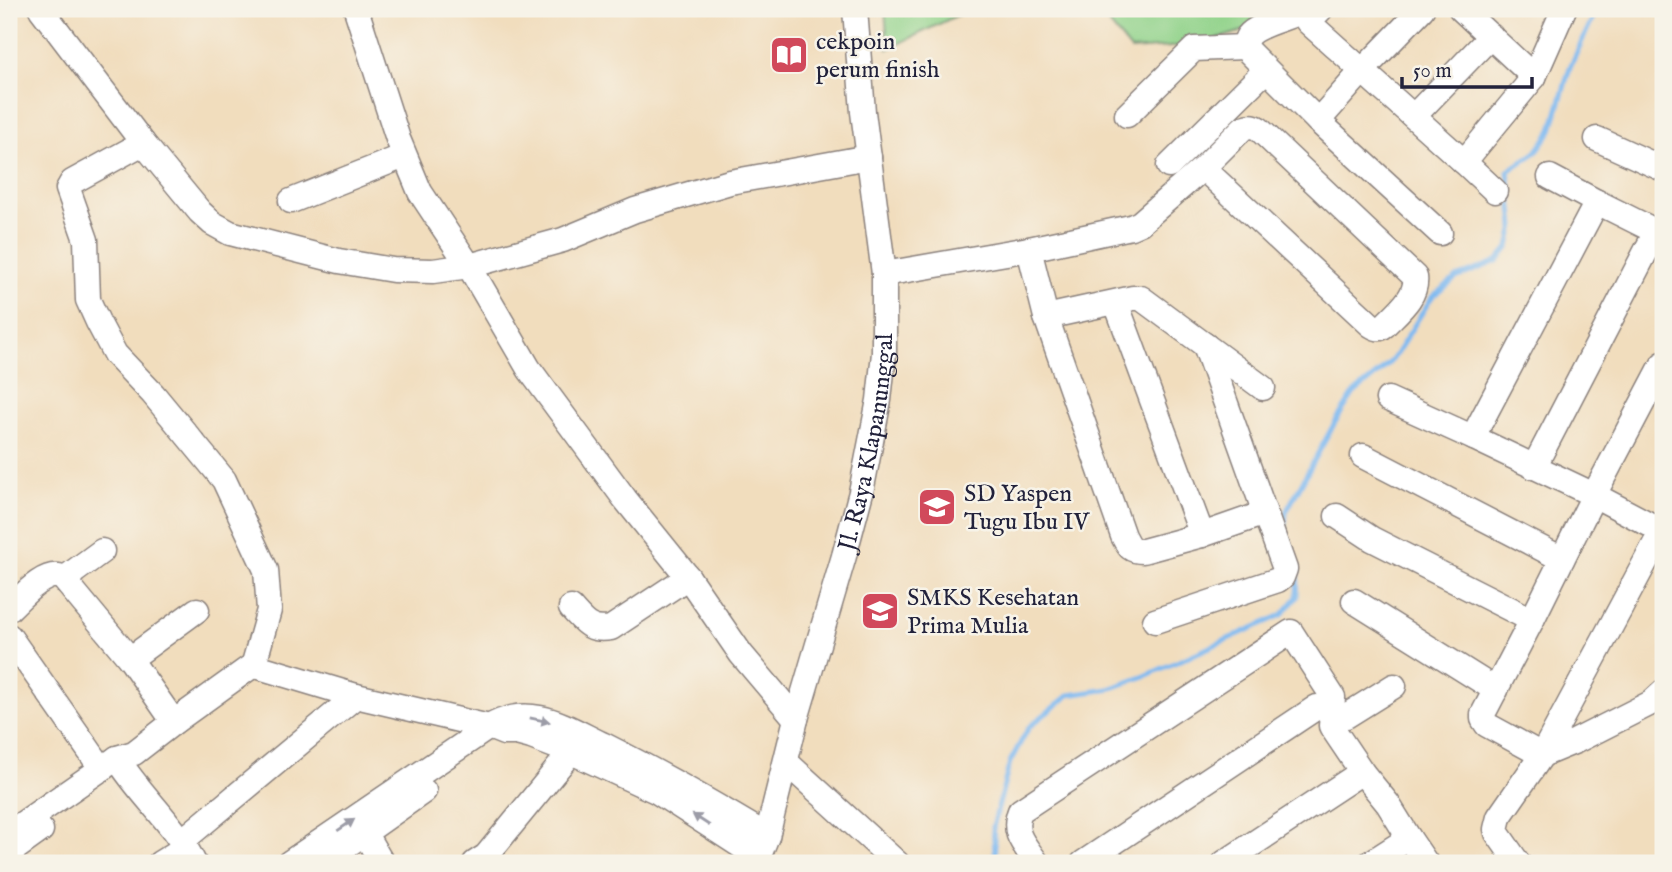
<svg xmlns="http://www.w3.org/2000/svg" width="1672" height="872" viewBox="0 0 1672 872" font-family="'IM FELL English',serif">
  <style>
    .green { fill: #92d38b; stroke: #5a7a63; stroke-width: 2 }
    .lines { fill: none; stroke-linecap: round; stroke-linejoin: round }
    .stream { stroke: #7fbaf1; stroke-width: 5 }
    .minor-casing { stroke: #8a807c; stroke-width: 27 }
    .minor { stroke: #fff; stroke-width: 24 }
    .oneway { fill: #9c9ca7 }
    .labels { text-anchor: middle; stroke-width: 5; stroke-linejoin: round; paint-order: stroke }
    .poi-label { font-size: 24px; fill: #22223b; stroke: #f7f3e8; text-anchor: start }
    .street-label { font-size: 24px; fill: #22223b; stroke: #f7f3e8 }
  </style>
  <rect width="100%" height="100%" fill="#f7f3e8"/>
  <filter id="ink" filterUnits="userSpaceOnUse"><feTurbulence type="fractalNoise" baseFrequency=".0143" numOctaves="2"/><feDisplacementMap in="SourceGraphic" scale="14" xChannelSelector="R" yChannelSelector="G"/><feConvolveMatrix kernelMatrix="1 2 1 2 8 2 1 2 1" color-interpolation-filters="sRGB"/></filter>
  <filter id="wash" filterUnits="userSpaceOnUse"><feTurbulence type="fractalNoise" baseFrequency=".00686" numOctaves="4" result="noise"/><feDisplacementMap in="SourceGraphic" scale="28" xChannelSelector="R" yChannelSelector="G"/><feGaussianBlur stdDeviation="1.57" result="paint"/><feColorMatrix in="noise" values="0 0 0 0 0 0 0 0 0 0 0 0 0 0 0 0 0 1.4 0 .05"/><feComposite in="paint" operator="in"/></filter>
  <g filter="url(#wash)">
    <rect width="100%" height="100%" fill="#f1ddbd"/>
    <g class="green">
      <polygon points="885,9 970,9 888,49"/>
      <polygon points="1097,9 1291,9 1272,22 1197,45 1131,50"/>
    </g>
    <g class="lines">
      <g class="stream">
        <polyline points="1284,536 1286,512 1334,424 1354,393 1379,373 1393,359 1432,297 1456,278 1497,261 1509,247 1514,226 1508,171 1536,152 1552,130 1570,67 1597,9"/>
        <polyline points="996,863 993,827 1010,762 1029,727 1069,695 1109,689 1145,676 1282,615 1297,597 1298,572 1295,565"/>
      </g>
    </g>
  </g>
  <g filter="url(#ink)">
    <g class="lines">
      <defs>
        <g id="minor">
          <polyline points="41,9 143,143 200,212 212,223 230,233 339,261 393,270 433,271 469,266 563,240 635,210 730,182 869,157"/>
          <polyline points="356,9 398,139 420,192 469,266 529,369 625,499 688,577 741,654 796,719"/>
          <polyline points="1321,9 1308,22 1464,162 1534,77 1564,9"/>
          <polyline points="1461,9 1534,77"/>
          <path d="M1244,47c1,-4 2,-8 4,-11 10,-13 44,-18 58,-27"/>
          <polyline points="1127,115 1194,49 1244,47 1318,121 1363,70 1422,9"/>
          <polyline points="1414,116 1491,36"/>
          <polyline points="1318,121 1440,233"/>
          <polyline points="1597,139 1663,169"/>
          <polyline points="143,143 72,182 68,189 86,240 88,300 98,322 115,354 153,394 224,480 266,570 269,610 253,667"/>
          <polyline points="1464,162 1495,191"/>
          <polyline points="1169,166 1266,70"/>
          <polyline points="1550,177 1597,202"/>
          <polyline points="291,201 404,156"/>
          <path d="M1029,249l17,68 77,219c6,11 7,15 20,15l59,-16 63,-22"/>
          <path d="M884,274l145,-25 102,-22 9,-4 63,-55 40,-40c6,-2 10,-3 16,1l156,148c3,20 -19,36 -31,49 -5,4 -8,2 -13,-1l-168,-157"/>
          <polyline points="1116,303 1202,535"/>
          <polyline points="1046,317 1133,298 1141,298 1263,388"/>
          <polyline points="1663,364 1594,495 1532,620 1483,714 1483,719 1487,725 1542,755 1576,741 1651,703 1663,692"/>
          <polyline points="1388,399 1474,438"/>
          <polyline points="1363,456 1562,559"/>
          <polyline points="1534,467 1656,232"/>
          <polyline points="1337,516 1372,539 1532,620"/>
          <polyline points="1662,531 1594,495 1474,438 1477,429 1597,202 1663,235"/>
          <polyline points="64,579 102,551"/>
          <polyline points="1354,601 1496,690"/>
          <path d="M571,608c13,14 19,24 40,20l77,-51"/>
          <path d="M9,609c12,-11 35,-39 53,-32l68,82 44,63"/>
          <polyline points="1155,621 1278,580 1282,577 1285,569 1205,345"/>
          <polyline points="9,636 102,769"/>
          <polyline points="130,659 197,610"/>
          <path d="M117,758c23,37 58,66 77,105"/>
          <polyline points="786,762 897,863"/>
          <polyline points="9,833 117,758 134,753 174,722 249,668 256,666 356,696 489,727 504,733 516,733 531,737 578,755 656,791 741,846 757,859"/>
          <polyline points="365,834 382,863"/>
          <polyline points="182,841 356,696"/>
          <polyline points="9,853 41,830"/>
          <polyline points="160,863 186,847"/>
          <path d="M289,863l200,-136c16,-9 31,-13 51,-9 22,4 44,18 64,27 56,28 110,59 163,91"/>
          <polyline points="322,863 424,791"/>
          <polyline points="475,863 486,856 571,752"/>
          <path id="s1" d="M756,863l11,-27 29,-117 48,-163 17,-64 18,-92 5,-47v-79l-21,-162 -8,-103"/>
          <path d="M1037,863c-12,-18 -26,-29 -17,-52l271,-179 42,65 -2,29 31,46 26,32 21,34"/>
          <polyline points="1083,863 1317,707 1346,716 1394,686"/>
          <polyline points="1224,863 1362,772"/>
          <polyline points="1370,863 1409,838 1426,863"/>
          <polyline points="1518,863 1497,833 1496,829 1499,817 1542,755 1663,529"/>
        </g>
      </defs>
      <use href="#minor" class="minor-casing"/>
      <use href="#minor" class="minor"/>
    </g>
    <defs><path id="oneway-solid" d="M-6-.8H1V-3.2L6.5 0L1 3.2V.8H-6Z" transform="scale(1.75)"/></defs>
    <g class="oneway">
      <use href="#oneway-solid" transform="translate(540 720) rotate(12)"/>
      <use href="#oneway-solid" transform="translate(701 820) rotate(-147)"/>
      <use href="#oneway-solid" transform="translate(346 825) rotate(-34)"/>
    </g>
  </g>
  <defs>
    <symbol id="library-square" viewBox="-11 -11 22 22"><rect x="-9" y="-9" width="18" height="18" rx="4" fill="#d1495b" stroke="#f7f3e8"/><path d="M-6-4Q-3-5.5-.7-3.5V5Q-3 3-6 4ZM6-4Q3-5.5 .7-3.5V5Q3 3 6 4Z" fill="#fff"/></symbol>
    <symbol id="school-square" viewBox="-11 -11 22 22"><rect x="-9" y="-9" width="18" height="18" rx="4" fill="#d1495b" stroke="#f7f3e8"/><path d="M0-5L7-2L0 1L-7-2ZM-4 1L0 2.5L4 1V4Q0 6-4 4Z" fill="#fff"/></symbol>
  </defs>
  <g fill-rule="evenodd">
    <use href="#library-square" x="767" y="33" width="44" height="44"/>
    <use href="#school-square" x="915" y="485" width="44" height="44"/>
    <use href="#school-square" x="858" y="589" width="44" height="44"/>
  </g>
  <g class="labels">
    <g class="poi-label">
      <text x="816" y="49">cekpoin<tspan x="816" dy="28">perum finish</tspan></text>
      <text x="964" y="501">SD Yaspen<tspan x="964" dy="28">Tugu Ibu IV</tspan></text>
      <text x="907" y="605">SMKS Kesehatan<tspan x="907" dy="28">Prima Mulia</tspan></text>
    </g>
    <g class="street-label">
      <text dy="8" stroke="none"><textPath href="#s1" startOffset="436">Jl. Raya Klapanunggal</textPath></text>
    </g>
  </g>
  <rect width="1672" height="872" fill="none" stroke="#f7f3e8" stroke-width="35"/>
  <path d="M1402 77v10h130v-10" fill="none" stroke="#22223b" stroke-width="3.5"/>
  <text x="1413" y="77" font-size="21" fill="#22223b" stroke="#f7f3e8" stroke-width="5" paint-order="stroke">50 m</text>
</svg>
